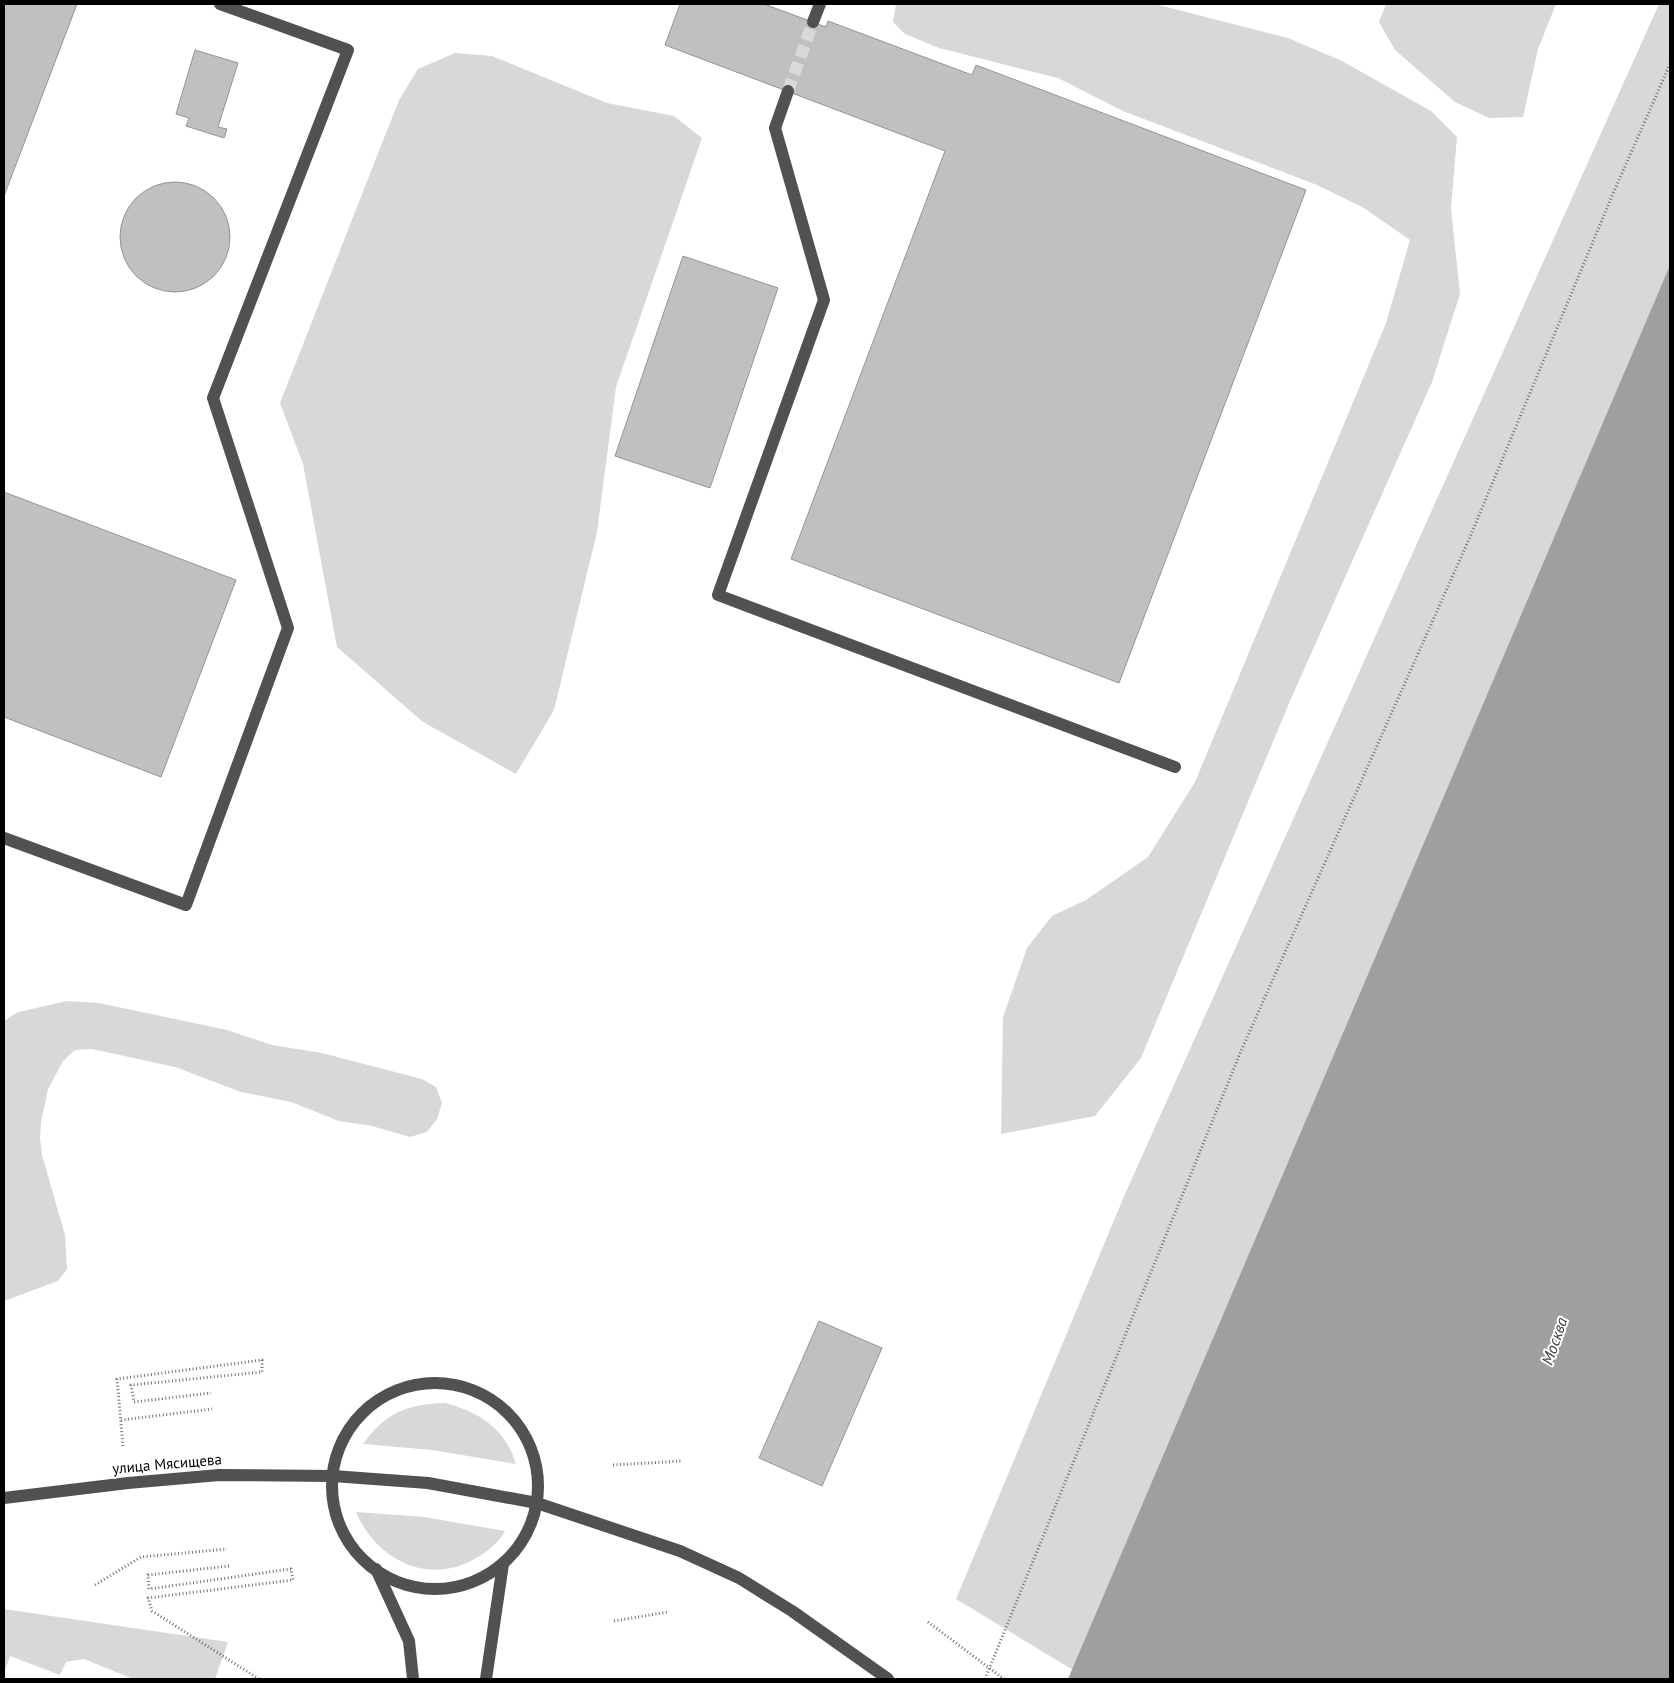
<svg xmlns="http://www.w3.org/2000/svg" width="1674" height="1683" viewBox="0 0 1674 1683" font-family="'PT Sans',sans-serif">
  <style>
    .green { fill: #d8d8d8 }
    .water { fill: #9f9f9f }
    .building { fill: #c0c0c0; stroke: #959595 }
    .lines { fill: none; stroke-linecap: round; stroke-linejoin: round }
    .minor-tunnel { stroke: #d9d9d9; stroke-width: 12; stroke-dasharray: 12 6; stroke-linecap: butt }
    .path { stroke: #737373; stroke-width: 3; stroke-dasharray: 1 2.5; stroke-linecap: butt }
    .minor { stroke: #515151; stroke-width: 12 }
    .path-bridge { stroke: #737373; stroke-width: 3; stroke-dasharray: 1 2.5; stroke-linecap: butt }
    .labels { text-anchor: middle; stroke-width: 4; stroke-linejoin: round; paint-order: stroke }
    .street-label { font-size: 15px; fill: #000; stroke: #fff }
    .water-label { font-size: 16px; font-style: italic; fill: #404040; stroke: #fff }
  </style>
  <rect width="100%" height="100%" fill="#fff"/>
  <g class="green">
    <polygon points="896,4 1155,4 1288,38 1342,61 1431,111 1457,137 1451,208 1460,294 1432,382 1290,701 1141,1058 1095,1116 1001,1134 1003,1017 1027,948 1052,916 1086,900 1148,857 1195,782 1386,323 1410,240 1364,208 1317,185 1123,111 1058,78 939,48 905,34 893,22"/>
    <polygon points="1386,4 1556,4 1538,49 1523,117 1489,118 1455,102 1395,50 1379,22"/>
    <polygon points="1659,4 1670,4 1670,265 1073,1670 956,1599 1125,1194"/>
    <polygon points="455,53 492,56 607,103 674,116 702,138 616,387 597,532 554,710 516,774 423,722 337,647 303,464 280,403 399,100 418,69"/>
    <polygon points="67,1001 99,1003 227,1030 272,1045 322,1053 422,1079 436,1087 442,1103 437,1119 427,1132 410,1137 372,1126 339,1121 291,1102 241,1092 175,1067 92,1049 75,1050 63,1061 48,1089 41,1122 40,1138 42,1155 65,1235 67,1269 58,1281 4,1301 4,1021 18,1012"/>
    <path d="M445,1403c34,9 60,25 71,61l-84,-14 -69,-6c22,-31 44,-40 82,-41z"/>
    <path d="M356,1512l68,5 81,14c-5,10 -15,18 -24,24 -48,33 -104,7 -125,-43z"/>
    <polygon points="4,1609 228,1642 215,1679 133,1679 84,1659 66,1662 60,1675 10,1656 4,1673"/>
  </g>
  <polygon class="water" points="1670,265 1670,1679 1068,1679"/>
  <g class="building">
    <polygon points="4,4 77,4 4,196"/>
    <polygon points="680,4 764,4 826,27 828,21 972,75 976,65 1306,190 1119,683 791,559 945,151 665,45"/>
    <polygon points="195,50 238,63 218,127 227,129 224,138 186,126 189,118 176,114"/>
    <circle cx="175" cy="237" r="55"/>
    <polygon points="683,256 778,288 710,488 615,456"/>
    <polygon points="4,492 236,580 161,777 4,717"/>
    <polygon points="819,1321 882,1348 822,1486 759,1458"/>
  </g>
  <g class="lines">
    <polyline class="minor-tunnel" points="788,91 813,22"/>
    <g class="path">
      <polyline points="121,1420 212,1409"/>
      <polyline points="123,1446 117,1379 262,1360 262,1372 131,1385 134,1402 211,1393"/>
      <polyline points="613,1465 682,1461"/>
      <polyline points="229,1566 148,1575 149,1589 291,1569 293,1580 148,1598 152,1611 259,1679"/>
      <polyline points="95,1585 141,1557 227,1549"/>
      <polyline points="614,1621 668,1612"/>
      <polyline points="985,1679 1241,1051 1470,537 1612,196 1670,64"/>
    </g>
    <g class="minor">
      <polyline points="813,22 820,4"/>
      <polyline points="788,91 775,128 824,300 718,595 1175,767"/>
      <polyline points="4,838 186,905 288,628 213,398 348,50 220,4"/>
      <circle cx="435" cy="1486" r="103"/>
      <polyline points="4,1498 128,1483 219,1475 333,1476 428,1483 537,1503 680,1551 739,1578 792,1611 888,1679"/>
      <polyline points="376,1569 409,1641 413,1679"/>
      <polyline points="486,1679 503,1564"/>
    </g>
    <polyline class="path-bridge" points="928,1622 1004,1679"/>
  </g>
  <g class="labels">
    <g class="street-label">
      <text transform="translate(167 1464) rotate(-5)" y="5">улица Мясищева</text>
    </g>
    <g class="water-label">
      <text transform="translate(1554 1341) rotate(-71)" y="6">Москва</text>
    </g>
  </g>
  <rect width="1674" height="1683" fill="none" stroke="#000000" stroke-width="10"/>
</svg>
